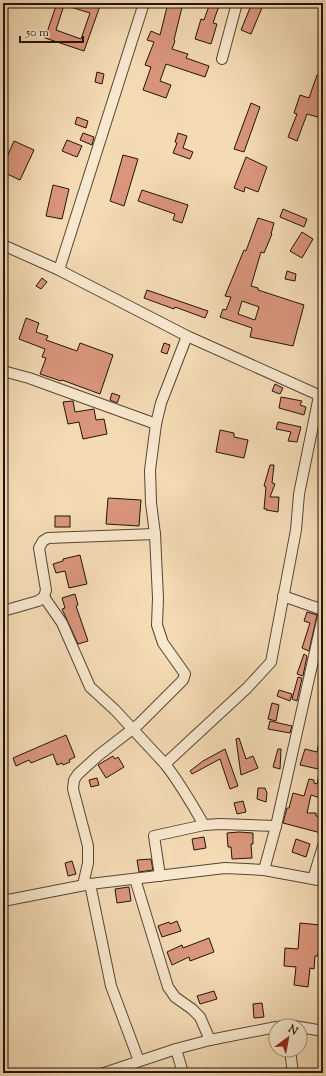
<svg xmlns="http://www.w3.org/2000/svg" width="326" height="1076" viewBox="0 0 326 1076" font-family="'Sorts Mill Goudy',serif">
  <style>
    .building { fill: #da967c; stroke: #22130c; fill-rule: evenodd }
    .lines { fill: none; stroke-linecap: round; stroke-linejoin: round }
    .street-casing { stroke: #564536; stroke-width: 12 }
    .street { stroke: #f8e8ce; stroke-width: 10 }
  </style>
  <rect width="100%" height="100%" fill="#f4dbb4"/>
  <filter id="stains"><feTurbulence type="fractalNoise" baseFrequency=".005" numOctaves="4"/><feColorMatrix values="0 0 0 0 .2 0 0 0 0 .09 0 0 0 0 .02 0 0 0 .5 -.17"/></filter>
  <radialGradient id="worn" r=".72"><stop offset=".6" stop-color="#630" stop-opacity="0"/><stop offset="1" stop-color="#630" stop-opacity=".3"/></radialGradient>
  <g class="building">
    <path d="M57,3h35l8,3 -16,45 -39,-13zM64,5l26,8 -9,26 -25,-9z"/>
    <polygon points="168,3 183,3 174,40 175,41 172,49 188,54 186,58 209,66 205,77 166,64 160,81 171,85 166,98 143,90 151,67 145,65 154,42 147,40 151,31 160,35"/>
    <polygon points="210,3 220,3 213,23 217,24 211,44 195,39 201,19 204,20"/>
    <polygon points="252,3 264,3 251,34 241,30"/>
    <polygon points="97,72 104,74 102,84 95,82"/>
    <polygon points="317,75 323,77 323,111 321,118 307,114 297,141 288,137 297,114 294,113 300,95 309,98"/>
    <polygon points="251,103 260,107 244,152 234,149"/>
    <polygon points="77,117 88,121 86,128 75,124"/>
    <polygon points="83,133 94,137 92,145 80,140"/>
    <polygon points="178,133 187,136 183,148 193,152 190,159 173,153 177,143 175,142"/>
    <polygon points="67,140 82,146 77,157 62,151"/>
    <polygon points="14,141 34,150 20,180 3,172 3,166"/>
    <polygon points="123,155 138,159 124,206 110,201"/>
    <polygon points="246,157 267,167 258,192 245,187 244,192 234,188"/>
    <polygon points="53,185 69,189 62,219 46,216"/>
    <polygon points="142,190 188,205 182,223 173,220 175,214 138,201"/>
    <polygon points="283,209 307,219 304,227 280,217"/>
    <path d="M258,218l16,5 -3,11h1l-8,19 -3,-1 -10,34 7,2v2l46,15 -11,41 -43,-9 2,-9 -32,-11 3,-8 3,1 5,-13 -6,-1 19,-46 2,1zM242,301l17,6 -4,13 -17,-6z"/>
    <polygon points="302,232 313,239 302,258 290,251"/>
    <polygon points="287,271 296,274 295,281 285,279"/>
    <polygon points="42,278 47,282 41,289 36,286"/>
    <polygon points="147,290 208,311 205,318 175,307 174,309 144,298"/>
    <polygon points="26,318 39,323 36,332 48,336 46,340 77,351 80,343 113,355 100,394 62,380 61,381 40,374 46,358 42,357 45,349 19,339"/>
    <polygon points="164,343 170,345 167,354 161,352"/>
    <polygon points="275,384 283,388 280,394 272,391"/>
    <polygon points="112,393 120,396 117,403 110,400"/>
    <polygon points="281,397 302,401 300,405 306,407 304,415 279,408"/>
    <polygon points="73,401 75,412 94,409 96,420 104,419 107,434 83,439 79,422 68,424 63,402"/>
    <polygon points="278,422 301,427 297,442 288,441 291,432 276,429"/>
    <polygon points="220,430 234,433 234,437 248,440 244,458 216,452"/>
    <polygon points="270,465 274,465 272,483 275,484 270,497 279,497 278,512 266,510 267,509 264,509 266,487 264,486"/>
    <polygon points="108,498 141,500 139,526 106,524"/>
    <rect x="55" y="516" width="15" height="11"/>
    <polygon points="80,555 87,584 69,588 65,571 56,573 53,564 63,561 63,559"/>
    <polygon points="75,594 78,605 76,606 88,641 78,644 62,609 65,608 62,598"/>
    <polygon points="307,612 317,615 309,651 302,648 310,623 304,621"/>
    <polygon points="304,654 307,656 303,676 297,674"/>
    <polygon points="298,677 302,678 297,701 292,699"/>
    <polygon points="279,690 292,694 290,701 277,696"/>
    <polygon points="272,703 279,705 276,721 268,719"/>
    <polygon points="270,721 292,726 290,733 268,729"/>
    <polygon points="66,735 75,757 69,760 70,762 63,765 62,763 57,765 53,754 31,763 29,760 16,766 13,758"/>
    <polygon points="320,736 323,736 323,799 311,795 307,813 316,813 316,816 323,817 321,833 283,823 287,808 289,808 293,793 304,796 309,779 314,780 314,783 317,784 320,770 323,770 300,765 305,749 317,752"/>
    <polygon points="239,738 246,759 253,756 258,768 241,775 236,739"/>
    <polygon points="225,749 238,786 230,789 220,759 192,774 190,771 203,761"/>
    <polygon points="278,749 281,749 280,769 273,767"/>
    <polygon points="113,756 115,759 118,757 124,767 106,778 98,765"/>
    <polygon points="97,778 99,785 91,787 89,780"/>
    <polygon points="258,788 265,788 267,793 266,802 257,799"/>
    <polygon points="243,801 246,812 237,814 234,803"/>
    <polygon points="239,832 253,833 253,844 251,844 252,858 232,859 231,847 228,847 227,833"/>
    <polygon points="204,837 206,848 194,850 192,839"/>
    <polygon points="296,839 310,844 306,857 292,852"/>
    <polygon points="151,859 153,870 139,872 137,860"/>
    <polygon points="72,861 76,874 68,876 65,863"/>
    <polygon points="129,887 131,901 117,903 115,889"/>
    <polygon points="177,921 181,931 162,937 158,926 169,922 170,924"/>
    <polygon points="300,923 320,925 318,956 315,956 314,969 310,968 308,987 294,985 296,967 284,966 285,948 298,949"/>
    <polygon points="209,938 214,952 190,961 189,957 172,965 167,952 182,945 183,948"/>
    <polygon points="214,991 217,999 200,1004 197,996"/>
    <polygon points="262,1003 264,1017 254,1018 253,1004"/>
  </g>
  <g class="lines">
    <defs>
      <g id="street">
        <polyline points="222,59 237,3"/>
        <polyline points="3,245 59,270 187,336 323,397"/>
        <polyline points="59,270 144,3"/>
        <polyline points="3,371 29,378 156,424"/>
        <polyline points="283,596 323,610"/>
        <polyline points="44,597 62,623 90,687 115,710 165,764"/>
        <polyline points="3,611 38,601 44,597 46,590 39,548 43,541 48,538 155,534"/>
        <path d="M204,825c-12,-21 -24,-42 -39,-61l82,-76 24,-26 25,-132 3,-36 20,-98"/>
        <polyline points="323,846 313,879 323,881"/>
        <polyline points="264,870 276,826 323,616"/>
        <polyline points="160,876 154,836 204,825 220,824 276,826"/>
        <polyline points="135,879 168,987 175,997 192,1009 200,1017 210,1040"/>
        <polyline points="90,884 111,986 139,1061"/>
        <polyline points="83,885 88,863 88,846 73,789 74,780 78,774 99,755 139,724 183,680 185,674 163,643 157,625 158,598 155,534 151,503 150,470 156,424 161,403 187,336"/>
        <polyline points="3,901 90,884 225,868 264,870 313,879"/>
        <polyline points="281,1026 296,1026"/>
        <polyline points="300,1027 323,1031"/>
        <polyline points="176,1049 183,1073"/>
        <polyline points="290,1050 293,1073"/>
        <polyline points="104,1073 176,1049 210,1040 276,1027"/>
      </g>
    </defs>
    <use href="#street" class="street-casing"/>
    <use href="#street" class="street"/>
  </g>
  <rect width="326" height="1076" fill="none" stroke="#f4dbb4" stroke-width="16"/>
  <rect x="4" y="4" width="318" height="1068" fill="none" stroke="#22130c" stroke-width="2"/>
  <rect x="8" y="8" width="310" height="1060" fill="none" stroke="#22130c"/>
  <g transform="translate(288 1038) rotate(32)"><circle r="19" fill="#f8e8ce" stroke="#a29380"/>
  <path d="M0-3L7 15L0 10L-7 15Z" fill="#8f2418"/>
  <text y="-6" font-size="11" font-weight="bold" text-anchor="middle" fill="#22130c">N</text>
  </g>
  <path d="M20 36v6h63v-6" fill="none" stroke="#22130c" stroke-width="2"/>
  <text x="26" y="36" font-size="12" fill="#22130c" stroke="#f8e8ce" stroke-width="3" paint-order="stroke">50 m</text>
  <rect width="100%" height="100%" filter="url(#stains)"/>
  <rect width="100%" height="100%" fill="url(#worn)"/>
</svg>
